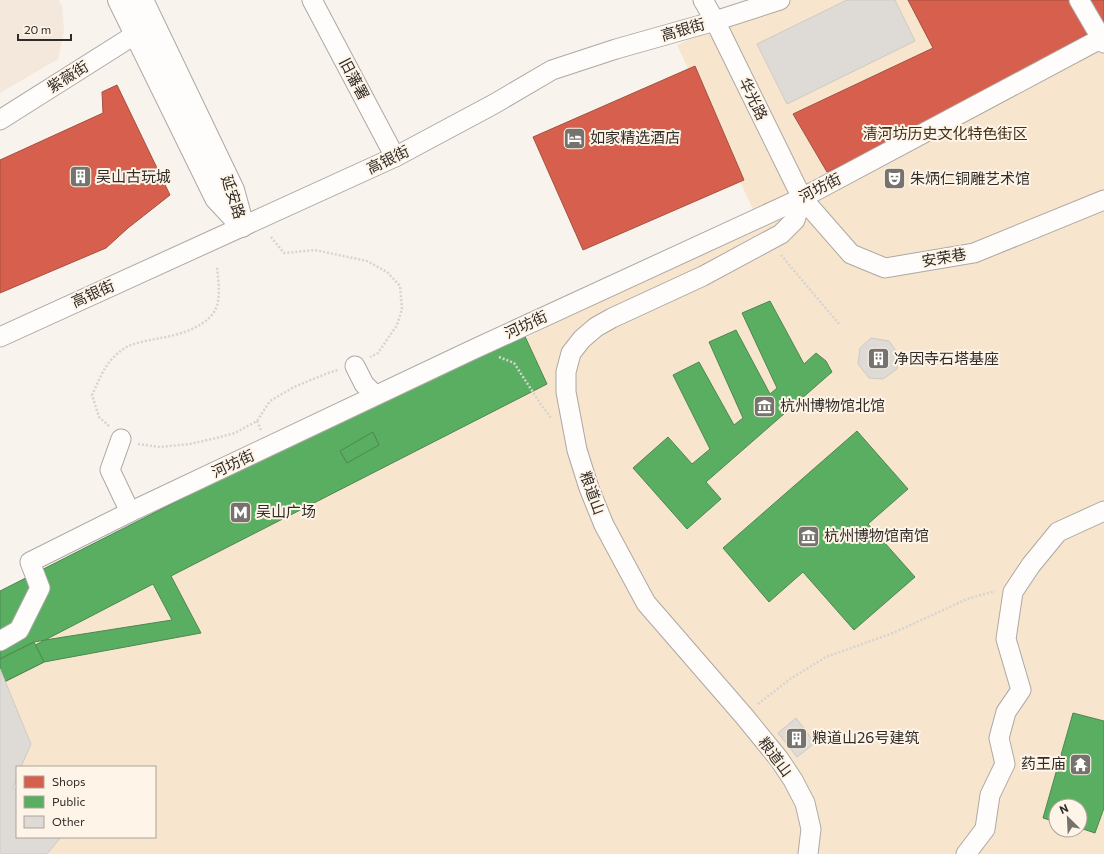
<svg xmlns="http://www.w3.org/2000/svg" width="1104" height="854" viewBox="0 0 1104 854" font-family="Commissioner,'Noto Sans SC',sans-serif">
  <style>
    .built { fill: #f4e8dc }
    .green { fill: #f8e5cd; fill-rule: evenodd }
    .shops { fill: #d6604d; stroke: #a45042 }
    .public { fill: #5aae61; stroke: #4d8750; fill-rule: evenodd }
    .building { fill: #dedad5; stroke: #cecac5 }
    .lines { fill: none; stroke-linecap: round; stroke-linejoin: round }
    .minor-casing { stroke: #ada8a3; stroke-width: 21 }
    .major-casing { stroke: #ada8a3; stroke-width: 24 }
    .path { stroke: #d5d4d3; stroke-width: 2.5; stroke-dasharray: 2 2; stroke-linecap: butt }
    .minor { stroke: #fefdfc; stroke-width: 19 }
    .major { stroke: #fefdfc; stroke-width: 22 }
    .labels { text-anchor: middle; stroke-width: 4; stroke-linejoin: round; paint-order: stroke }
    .street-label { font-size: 15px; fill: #302c28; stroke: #fef4e8 }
    .park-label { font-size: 15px; fill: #422f16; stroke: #fef4e8 }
    .poi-label { font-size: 15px; fill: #302c28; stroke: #fef4e8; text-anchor: start }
  </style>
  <rect width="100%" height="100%" fill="#f9f3ed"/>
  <polygon class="built" points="0,0 59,0 62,7 64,31 58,59 0,93"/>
  <path class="green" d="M778,0h326v854h-1104v-231l755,-409 -78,-169zM17,767h138v70h-138zM1056,806h24v24h-24z"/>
  <g class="shops">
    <polygon points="908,0 1073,0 1091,32 884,147 827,172 793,114 933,48"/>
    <polygon points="1087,0 1104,0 1104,22 1100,22"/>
    <polygon points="695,66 744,180 583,250 533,137"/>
    <polygon points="117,85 170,195 128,228 106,248 0,293 0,160 103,113 102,92"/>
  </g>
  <g class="public">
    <polygon points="770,301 804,364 816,353 826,361 832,372 706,482 721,499 687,529 633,468 668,437 692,464 710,449 673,375 699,362 734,425 743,418 709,342 736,330 770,394 777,388 742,313"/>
    <path d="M522,330l25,54 -376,192 30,57 -157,29 -44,22v-21l45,-23 -11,2 -34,17v-68l412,-209zM153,584l19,36 -127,20z"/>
    <polygon points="857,431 908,489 868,524 915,577 854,630 803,572 769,602 723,548"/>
    <polygon points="373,432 379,445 347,463 340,451"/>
    <polygon points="34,642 44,662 0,684 0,659"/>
    <polygon points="1073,713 1104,721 1104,808 1095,833 1080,828 1080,806 1056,806 1056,822 1043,818"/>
  </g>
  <g class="building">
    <polygon points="847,0 895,0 915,41 787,104 757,44"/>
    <polygon points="871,338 889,341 899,355 897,369 883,379 869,378 858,364 860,348"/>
    <polygon points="0,669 31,744 21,767 17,767 17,777 13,788 17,790 17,837 61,837 47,854 2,854 0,852"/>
    <polygon points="796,718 815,743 797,757 778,733"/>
  </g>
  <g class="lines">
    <defs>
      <g id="minor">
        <polyline points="312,0 395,157"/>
        <polyline points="703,0 715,21 802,198 851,254 885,268 974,253 1104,200"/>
        <polyline points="1079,0 1104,43"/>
        <polyline points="0,120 136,34"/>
        <polyline points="802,198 795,220 781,234 703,276 612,318 596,327 582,339 571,353 566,372 566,392 577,450 589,488 604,525 646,603 744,716 779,759 793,780 805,803 811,829 808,854"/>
        <polyline points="0,337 395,157 494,104 552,70 616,49 715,21 780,0"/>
        <polyline points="355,366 364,384 372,392"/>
        <polyline points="121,439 110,470 130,512"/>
        <polyline points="0,641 19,630 40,588 30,562 130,512 472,350 802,198 1104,37"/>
        <polyline points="966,854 985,829 990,795 1005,764 999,738 1006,712 1021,690 1006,639 1013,592 1031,565 1058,532 1104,511"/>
      </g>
      <g id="major">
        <polyline points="119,0 216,198 242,226"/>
        <polyline points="142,0 233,190 242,223"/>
      </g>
    </defs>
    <use href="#minor" class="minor-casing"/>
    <use href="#major" class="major-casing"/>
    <g class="path">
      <polyline points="271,237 284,253 315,250 367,261 387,272 400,286 402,309 397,325 378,353 370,357"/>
      <polyline points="781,255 839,324"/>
      <polyline points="499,357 514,363 542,406 552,419"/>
      <polyline points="257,421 261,430"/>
      <path d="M109,426l-10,-9 -7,-22c9,-19 14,-35 33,-47 7,-5 26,-8 35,-10 20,-3 55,-13 58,-37 2,-11 0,-23 -1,-34"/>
      <polyline points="138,444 160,447 190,444 212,439 235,433 257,421 270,401 294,387 328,373 338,370"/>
      <polyline points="758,704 790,679 826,657 893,633 967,599 995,591"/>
    </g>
    <use href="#minor" class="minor"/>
    <use href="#major" class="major"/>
  </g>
  <defs>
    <symbol id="hotel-square" viewBox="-11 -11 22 22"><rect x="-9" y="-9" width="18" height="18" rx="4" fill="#76726d" stroke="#fef4e8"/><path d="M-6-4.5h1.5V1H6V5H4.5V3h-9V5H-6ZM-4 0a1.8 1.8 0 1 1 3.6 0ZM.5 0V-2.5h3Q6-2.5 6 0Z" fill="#fff"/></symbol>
    <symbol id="building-square" viewBox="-11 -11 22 22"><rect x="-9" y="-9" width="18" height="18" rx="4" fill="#76726d" stroke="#fef4e8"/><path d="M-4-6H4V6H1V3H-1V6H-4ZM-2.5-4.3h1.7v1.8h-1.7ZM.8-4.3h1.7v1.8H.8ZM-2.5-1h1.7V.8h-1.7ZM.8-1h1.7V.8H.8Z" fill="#fff"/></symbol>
    <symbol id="theatre-square" viewBox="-11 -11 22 22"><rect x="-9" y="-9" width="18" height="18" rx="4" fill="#76726d" stroke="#fef4e8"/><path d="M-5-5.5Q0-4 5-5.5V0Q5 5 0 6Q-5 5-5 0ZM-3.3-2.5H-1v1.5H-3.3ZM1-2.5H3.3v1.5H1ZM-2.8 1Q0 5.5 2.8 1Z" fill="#fff"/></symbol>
    <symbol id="museum-square" viewBox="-11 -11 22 22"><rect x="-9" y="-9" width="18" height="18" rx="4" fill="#76726d" stroke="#fef4e8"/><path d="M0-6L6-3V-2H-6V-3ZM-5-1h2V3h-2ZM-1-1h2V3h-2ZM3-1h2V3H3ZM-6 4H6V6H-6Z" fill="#fff"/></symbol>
    <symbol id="metro-square" viewBox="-11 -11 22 22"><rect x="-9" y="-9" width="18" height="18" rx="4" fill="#76726d" stroke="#fef4e8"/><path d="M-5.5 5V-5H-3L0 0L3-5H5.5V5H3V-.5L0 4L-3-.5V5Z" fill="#fff"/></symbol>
    <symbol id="temple-square" viewBox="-11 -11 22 22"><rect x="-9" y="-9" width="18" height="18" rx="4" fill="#76726d" stroke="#fef4e8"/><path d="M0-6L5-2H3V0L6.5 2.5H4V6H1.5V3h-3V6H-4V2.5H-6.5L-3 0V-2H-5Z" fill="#fff"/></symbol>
  </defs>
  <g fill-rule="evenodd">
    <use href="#hotel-square" x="562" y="126" width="25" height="25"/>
    <use href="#building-square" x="68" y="164" width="25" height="25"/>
    <use href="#theatre-square" x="882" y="166" width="25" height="25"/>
    <use href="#building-square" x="866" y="346" width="25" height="25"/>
    <use href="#museum-square" x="752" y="394" width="25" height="25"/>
    <use href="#metro-square" x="228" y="500" width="25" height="25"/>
    <use href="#museum-square" x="796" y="524" width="25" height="25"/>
    <use href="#building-square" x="784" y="726" width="25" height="25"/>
    <use href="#temple-square" x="1068" y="752" width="25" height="25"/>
  </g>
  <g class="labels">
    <g class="street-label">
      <text transform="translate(683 30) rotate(-16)" y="5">高银街</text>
      <text transform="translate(68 77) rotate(-32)" y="5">紫薇街</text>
      <text transform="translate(354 79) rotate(62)" y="5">旧藩署</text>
      <text transform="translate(753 99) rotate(64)" y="5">华光路</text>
      <text transform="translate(388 160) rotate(-26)" y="5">高银街</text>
      <text transform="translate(820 188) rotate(-27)" y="5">河坊街</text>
      <text transform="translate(233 197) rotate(72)" y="5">延安路</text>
      <text transform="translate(944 258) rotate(-10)" y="5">安荣巷</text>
      <text transform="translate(93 294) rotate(-24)" y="5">高银街</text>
      <text transform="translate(526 325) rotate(-25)" y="5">河坊街</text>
      <text transform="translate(233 464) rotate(-25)" y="5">河坊街</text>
      <text transform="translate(592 493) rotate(70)" y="5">粮道山</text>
      <text transform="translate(775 757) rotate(53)" y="5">粮道山</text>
    </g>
    <g class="park-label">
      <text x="945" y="139">清河坊历史文化特色街区</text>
    </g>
    <g class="poi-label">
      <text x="590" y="143">如家精选酒店</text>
      <text x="96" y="182">吴山古玩城</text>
      <text x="910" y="184">朱炳仁铜雕艺术馆</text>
      <text x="894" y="364">净因寺石塔基座</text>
      <text x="780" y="411">杭州博物馆北馆</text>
      <text x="256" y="517">吴山广场</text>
      <text x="824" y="541">杭州博物馆南馆</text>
      <text x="812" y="743">粮道山26号建筑</text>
      <text x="1066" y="769" text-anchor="end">药王庙</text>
    </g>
  </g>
  <rect x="16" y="766" width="140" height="72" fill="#fef4e8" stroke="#aca49b"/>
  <rect x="24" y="776" width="20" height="12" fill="#d6604d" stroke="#aca49b"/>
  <text x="52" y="786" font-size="12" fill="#302c28">Shops</text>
  <rect x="24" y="796" width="20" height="12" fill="#5aae61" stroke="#aca49b"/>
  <text x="52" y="806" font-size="12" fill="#302c28">Public</text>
  <rect x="24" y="816" width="20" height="12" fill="#dedad5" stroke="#aca49b"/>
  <text x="52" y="826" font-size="12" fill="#302c28">Other</text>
  <g transform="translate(1068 818) rotate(336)"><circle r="19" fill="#fef4e8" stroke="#aca49b"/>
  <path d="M0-3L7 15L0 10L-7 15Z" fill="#76726d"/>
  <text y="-6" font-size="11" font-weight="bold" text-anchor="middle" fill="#302c28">N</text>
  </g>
  <path d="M18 34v6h53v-6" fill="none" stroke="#302c28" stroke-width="2"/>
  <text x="24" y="34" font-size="12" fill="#302c28" stroke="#fef4e8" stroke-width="3" paint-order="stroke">20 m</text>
</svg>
